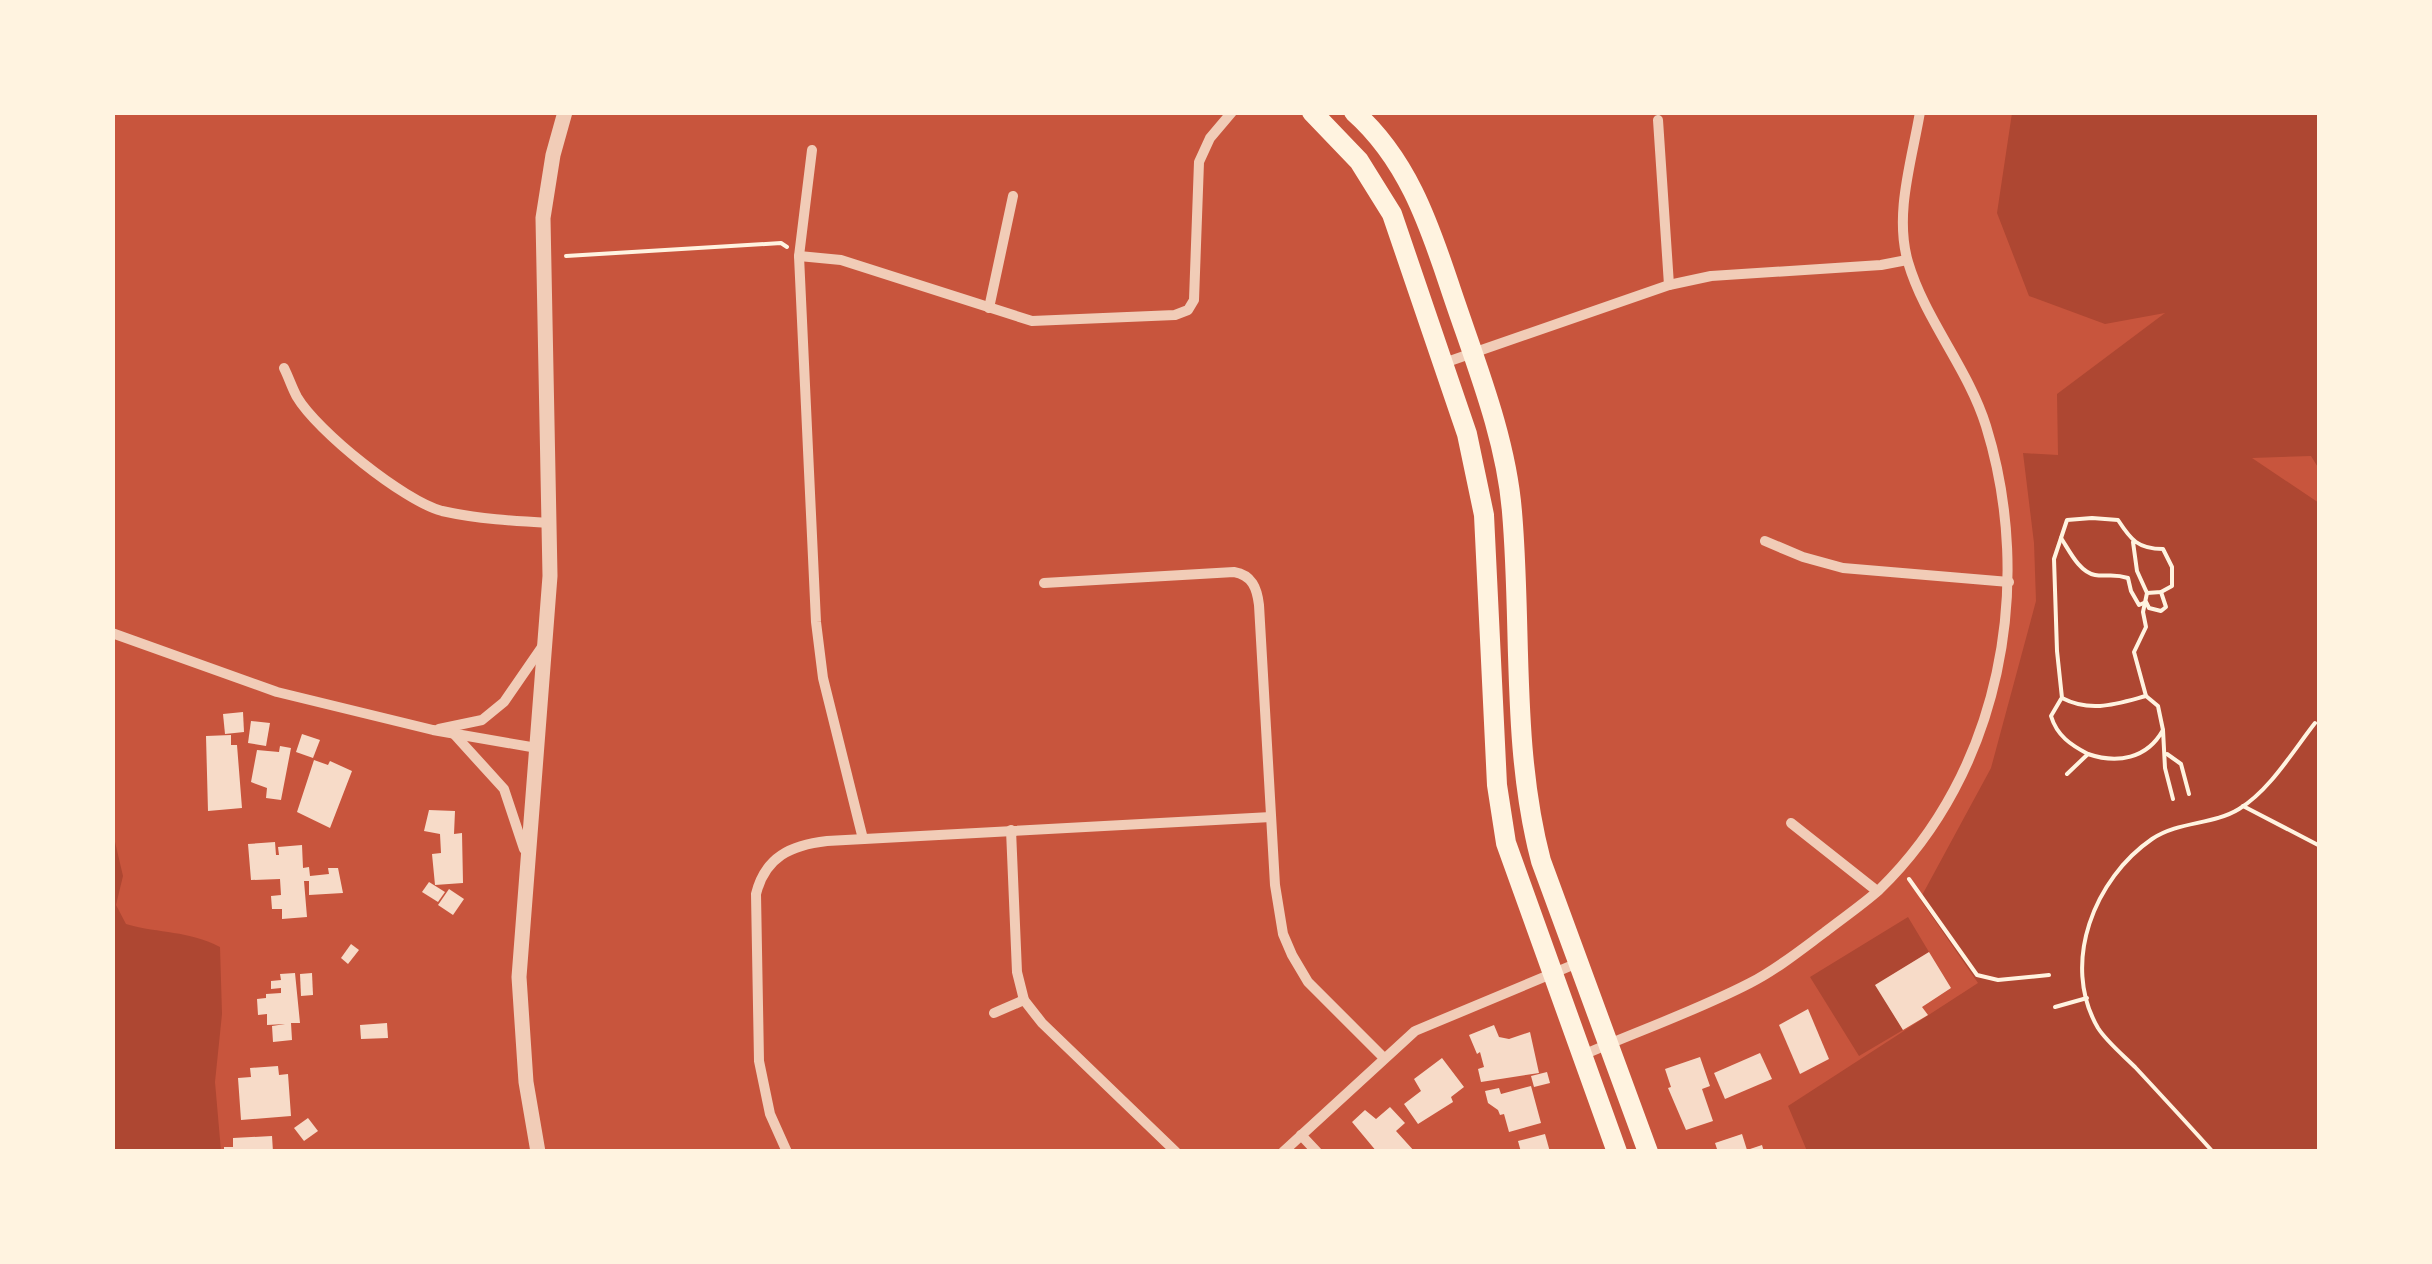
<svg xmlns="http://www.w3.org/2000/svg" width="2432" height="1264" viewBox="0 0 2432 1264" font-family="'Varela Round',sans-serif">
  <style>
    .green { fill: #ae4732 }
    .building { fill: #f7dbc8 }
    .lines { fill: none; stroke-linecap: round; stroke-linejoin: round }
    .path { stroke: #fff3e0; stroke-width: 4 }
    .minor { stroke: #f1ccb7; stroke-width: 10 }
    .tertiary { stroke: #f1ccb7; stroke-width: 15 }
    .primary { stroke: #fff3e0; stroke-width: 20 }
  </style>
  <rect width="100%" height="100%" fill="#c8553d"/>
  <g class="green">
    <polygon points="2012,113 2319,113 2319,469 2311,456 2252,458 2319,503 2319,1151 1807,1151 1788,1106 1978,983 1920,899 1991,768 2036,601 2034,543 2023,453 2058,455 2057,394 2165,313 2105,324 2029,296 1997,213"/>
    <path d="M112,829l11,47 -7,29 10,19c35,10 61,6 94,23l2,67 -7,68 6,69h-108z"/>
    <polygon points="1908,917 1929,952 1876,985 1903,1030 1859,1056 1810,977"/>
  </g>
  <g class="building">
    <polygon points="243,712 244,732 225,734 223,714"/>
    <polygon points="251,721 270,723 266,746 248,743"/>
    <polygon points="302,734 320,740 313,758 296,752"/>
    <polygon points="231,735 231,745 237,745 242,808 208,811 206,736"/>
    <polygon points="280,746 291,748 281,800 266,798 267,788 251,782 257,750 279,752"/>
    <polygon points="314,760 328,765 330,761 352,771 330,828 297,812"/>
    <polygon points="429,810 455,811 454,834 462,833 463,883 435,885 432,854 441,853 440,834 424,831"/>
    <polygon points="275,842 276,855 279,855 278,847 302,845 303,868 309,867 310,876 329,874 328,868 338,868 343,893 309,895 309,881 304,881 307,917 282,919 282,909 272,909 271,896 281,895 280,879 251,880 248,844"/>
    <polygon points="429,882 445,892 438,902 422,892"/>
    <polygon points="449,889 464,899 453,915 438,905"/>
    <polygon points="351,944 359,950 348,964 341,958"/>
    <polygon points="1929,952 1951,988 1922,1007 1928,1015 1903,1030 1875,985"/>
    <polygon points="295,973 300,1023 291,1023 292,1040 273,1042 272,1026 285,1024 267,1025 267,1014 258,1015 257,999 266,998 266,994 281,993 281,988 271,989 271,981 281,980 280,974"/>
    <polygon points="312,973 313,995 301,996 300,974"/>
    <polygon points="1808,1009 1829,1059 1800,1074 1779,1025"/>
    <polygon points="387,1023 388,1038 361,1039 360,1025"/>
    <polygon points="1494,1025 1499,1037 1509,1039 1530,1032 1539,1073 1481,1082 1478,1069 1484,1067 1480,1052 1477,1054 1469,1035"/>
    <polygon points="1760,1053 1772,1079 1725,1099 1714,1073"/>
    <polygon points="1700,1057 1710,1086 1702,1089 1713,1121 1686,1130 1668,1088 1671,1087 1665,1069"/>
    <polygon points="1442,1058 1464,1087 1451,1097 1453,1102 1418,1124 1404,1104 1421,1091 1414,1079"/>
    <polygon points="278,1066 279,1075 288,1074 291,1116 241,1120 238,1078 251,1077 250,1068"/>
    <polygon points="1547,1072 1550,1083 1534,1087 1531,1076"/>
    <polygon points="1531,1086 1541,1123 1509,1132 1504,1114 1500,1115 1498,1110 1488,1103 1485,1091 1499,1088 1501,1094"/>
    <polygon points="1390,1107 1405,1123 1396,1131 1415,1152 1377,1152 1352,1122 1365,1110 1376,1119"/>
    <polygon points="308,1118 318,1131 304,1141 294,1128"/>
    <polygon points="1545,1134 1550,1152 1521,1152 1518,1141"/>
    <polygon points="1742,1134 1747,1150 1762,1145 1764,1152 1718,1152 1715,1143"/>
    <polygon points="272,1136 273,1152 224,1152 224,1147 233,1147 233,1138"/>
  </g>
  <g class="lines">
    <g class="path">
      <polyline points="566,256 781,243 787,247"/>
      <path d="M2061,538c8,12 18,34 34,37 12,2 18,-2 33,3l3,13 8,14 7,-3 3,6 12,3 5,-4 -5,-15"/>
      <path d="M2133,542l4,29 10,22 14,-1 11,-6v-19l-9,-18c-25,0 -32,-9 -45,-29l-26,-2 -25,2 -13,39 3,92 5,47c29,15 54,6 84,-2l12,10 5,24"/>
      <polyline points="2146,696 2134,652 2146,627 2143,612 2147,593"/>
      <path d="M2061,699l-10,17c6,20 20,29 37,38"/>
      <polyline points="2167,754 2181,764 2189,794"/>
      <path d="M2067,774l21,-20c29,10 59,5 75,-24l2,38 8,31"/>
      <polyline points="2243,806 2320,846"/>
      <polyline points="1909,879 1977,975 1998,980 2049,975"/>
      <polyline points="2055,1007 2087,998"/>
      <path d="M2213,1152c-26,-29 -52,-57 -78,-85 -12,-12 -28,-25 -37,-39 -38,-65 -3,-150 54,-189 27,-18 61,-14 87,-30 31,-19 54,-58 76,-86"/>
    </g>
    <g class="minor">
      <polyline points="1658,120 1669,285"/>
      <polyline points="812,150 799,256 816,622 823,678 863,839"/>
      <polyline points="799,256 841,260 1032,321 1175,315 1188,310 1194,300 1199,162 1210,138 1232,112"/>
      <polyline points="989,308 1013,196"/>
      <polyline points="1444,363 1669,285 1711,276 1881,265 1907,260"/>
      <path d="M284,368c5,10 8,20 13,29 20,34 107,104 145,114 36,8 72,10 108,12"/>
      <polyline points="1765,541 1803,557 1843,568 2009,582"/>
      <path d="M1044,583l190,-11c18,3 23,16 25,33l16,280 8,49 9,21 16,27 75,75"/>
      <polyline points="112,633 277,692 433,730 537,748"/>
      <polyline points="439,729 482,720 504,702 544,644"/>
      <polyline points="454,734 504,789 524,849"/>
      <polyline points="1791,823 1877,891"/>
      <polyline points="1011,830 1017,972 1024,1000 1042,1023 1176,1152"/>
      <polyline points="994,1013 1024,1000"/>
      <path d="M1583,1055c55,-24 113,-44 167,-72 26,-13 52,-34 75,-51 18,-14 37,-27 54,-42 122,-118 156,-306 107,-464 -18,-58 -61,-106 -78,-164 -14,-48 4,-102 12,-150"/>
      <polyline points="1301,1135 1317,1152"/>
      <path d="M787,1152l-17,-38 -11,-53 -3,-167c9,-37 35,-49 71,-53l444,-24"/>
      <polyline points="1283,1152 1415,1031 1580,962"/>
    </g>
    <polyline class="tertiary" points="538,1152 526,1082 519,977 550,576 543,218 553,155 565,112"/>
    <g class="primary">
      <polyline points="1312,112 1359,161 1392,214 1467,434 1484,515 1497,785 1506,843 1617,1152"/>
      <path d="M1354,112c52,46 74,109 95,172 24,73 57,151 63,228 10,115 -1,236 29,349l107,291"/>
    </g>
  </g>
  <rect width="2432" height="1264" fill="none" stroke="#fff3e0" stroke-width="230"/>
</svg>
